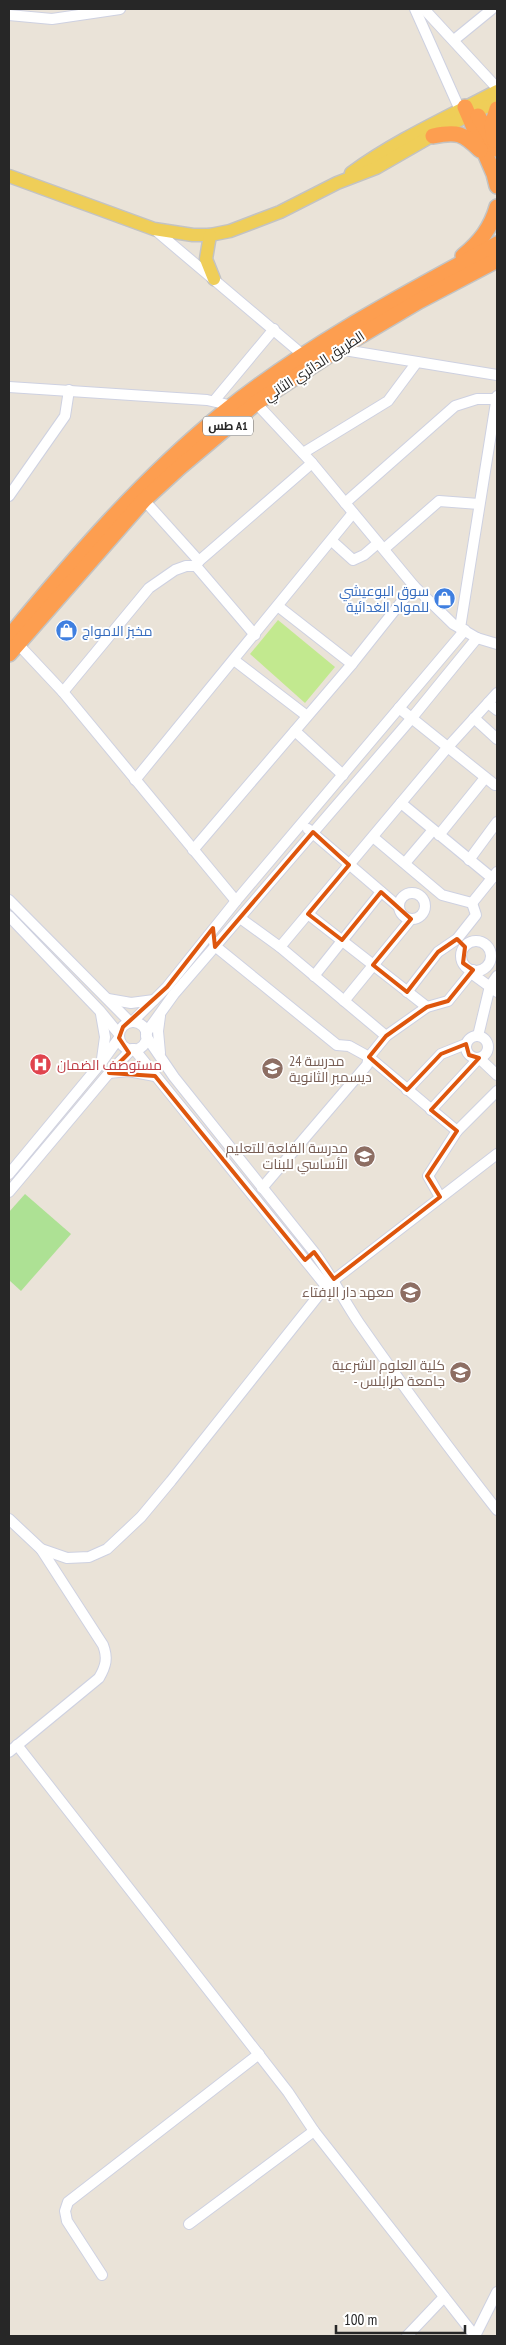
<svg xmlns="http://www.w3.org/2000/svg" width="506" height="2345" viewBox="0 0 506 2345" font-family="'PT Sans Narrow',Cairo,sans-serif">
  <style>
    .green { fill: #ade194 }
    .pitch { fill: #c2e98f }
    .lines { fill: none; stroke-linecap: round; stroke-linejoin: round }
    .minor-casing { stroke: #ced1e1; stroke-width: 12 }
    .major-casing { stroke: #c3c3c3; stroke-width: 15 }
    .highway-casing { stroke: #c3c3c3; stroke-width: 18 }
    .minor { stroke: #fff; stroke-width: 10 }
    .major { stroke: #efce58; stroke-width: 12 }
    .highway { stroke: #fd9e50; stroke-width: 15 }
    .marked { fill: none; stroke: #de560d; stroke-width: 4; stroke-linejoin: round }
    .labels { text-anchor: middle; stroke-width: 4; stroke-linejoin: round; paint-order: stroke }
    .shield { fill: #fff; stroke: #686868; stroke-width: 1 }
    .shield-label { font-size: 12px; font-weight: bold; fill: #272727 }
    .street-label { font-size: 14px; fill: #272727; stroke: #fff }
    .shop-label { font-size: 14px; fill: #366cbe; stroke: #fff; text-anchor: end }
    .education-label { font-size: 14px; fill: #785e54; stroke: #fff; text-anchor: end }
    .health-label { font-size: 14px; fill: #be3a42; stroke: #fff; text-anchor: start }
  </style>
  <rect width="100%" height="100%" fill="#eae3d8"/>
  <polygon class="green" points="25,1194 71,1234 21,1291 9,1280 9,1212"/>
  <polygon class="pitch" points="278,620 335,667 305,703 250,654"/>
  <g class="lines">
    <defs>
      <g id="minor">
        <polyline points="415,9 460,110"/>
        <polyline points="424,9 497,88"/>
        <polyline points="9,15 52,19 120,9"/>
        <polyline points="454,40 492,9"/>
        <polyline points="154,229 303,355"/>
        <polyline points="338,349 497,375"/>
        <polyline points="9,387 207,400 233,406"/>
        <polyline points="214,401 274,329"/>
        <polyline points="256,403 312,463 414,586 453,624 477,638 497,644"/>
        <polyline points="303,453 388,401 417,362"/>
        <polyline points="9,496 65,416 69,390"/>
        <polyline points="144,500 199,561"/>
        <polyline points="345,503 455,406 477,399 497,399"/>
        <polyline points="332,541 353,560 364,555 378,543"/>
        <polyline points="384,549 439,501 479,504"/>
        <polyline points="196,566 199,561 312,463"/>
        <polyline points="279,607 352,664"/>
        <polyline points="460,628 497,396"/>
        <polyline points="17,643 63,692 236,901"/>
        <polyline points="234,660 307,716"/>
        <polyline points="63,692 149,588 175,570 186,566 196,566 255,635"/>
        <polyline points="488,703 497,710"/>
        <polyline points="399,708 495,785"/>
        <polyline points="474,718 497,739"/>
        <polyline points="295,731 343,775"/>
        <polyline points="135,780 353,513"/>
        <polyline points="401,803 492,878"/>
        <polyline points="308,829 399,907"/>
        <polyline points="439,835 485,778"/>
        <polyline points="373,837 442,895 472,903"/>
        <polyline points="193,850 352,664 414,586"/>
        <polyline points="469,860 497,822"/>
        <polyline points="405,863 433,830"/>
        <circle cx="412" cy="906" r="13"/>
        <polyline points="9,900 130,1022"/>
        <polyline points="472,903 497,872"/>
        <polyline points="308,914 427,1007"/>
        <polyline points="9,916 100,1011 119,1034"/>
        <polyline points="240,918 280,947 447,748 497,693"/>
        <circle cx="476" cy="956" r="15"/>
        <polyline points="214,942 215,946 337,1045 349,1046 369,1057 457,1131 428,1176 440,1197"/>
        <polyline points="280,947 386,1036"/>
        <polyline points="471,973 497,992"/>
        <polyline points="314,976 381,892"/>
        <polyline points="407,992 438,952 457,939 476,915 472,903"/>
        <polyline points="108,999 131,1003 154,1000"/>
        <polyline points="344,1001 411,919"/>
        <polyline points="101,1014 105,1037 102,1059"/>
        <polyline points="132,1022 167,987 236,901 465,630"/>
        <circle cx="133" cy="1036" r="14"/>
        <polyline points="146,1033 174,994 411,719 477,638"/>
        <path d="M146,1036l28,41 140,175c17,23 29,47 45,71 44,63 90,126 138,187"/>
        <polyline points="478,1036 490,986 497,976"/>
        <circle cx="477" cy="1047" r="11"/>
        <polyline points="134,1049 326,1286 332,1289"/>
        <polyline points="160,1053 158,1031 160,1016"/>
        <polyline points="109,1073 128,1071 155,1076"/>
        <polyline points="407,1090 441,1054 466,1044"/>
        <polyline points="431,1110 479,1058 497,1075"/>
        <polyline points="457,1131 497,1091"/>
        <polyline points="9,1174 101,1063 119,1038"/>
        <polyline points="262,1188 367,1065 369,1057 386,1036 427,1007 448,1001 473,970"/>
        <polyline points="9,1192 109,1073 132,1049"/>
        <polyline points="9,1519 41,1549 67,1558 89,1557 107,1549 141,1517 171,1481 326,1286 497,1154"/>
        <polyline points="17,1745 288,2092 314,2131 475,2336"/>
        <path d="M9,1752l90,-74c7,-12 9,-20 4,-33l-62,-96"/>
        <polyline points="189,2224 314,2131"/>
        <polyline points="102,2275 67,2221 65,2211 68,2202 259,2054"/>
        <polyline points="407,2336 444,2297"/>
        <polyline points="475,2336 497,2292"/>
      </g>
      <g id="major">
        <path d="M351,173c45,-33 97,-56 146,-82"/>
        <polyline points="9,176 154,229 193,235 210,235 230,231 280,212 337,183 376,168 468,115 497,102"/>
        <polyline points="210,235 206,259 214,279"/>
      </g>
      <g id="highway">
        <polyline points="465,107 494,174 497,186"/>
        <polyline points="478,116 497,149"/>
        <path d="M433,136c24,-5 30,-3 47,14"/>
        <polyline points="494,140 492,125 497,109"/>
        <path d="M463,256c17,-14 28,-28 34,-49"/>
        <path d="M9,637c66,-80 133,-158 214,-224 84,-68 180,-118 274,-169"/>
        <polyline points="9,654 144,500 180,467 256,403 338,349 419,301 497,260"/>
      </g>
    </defs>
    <use href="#minor" class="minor-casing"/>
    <use href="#major" class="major-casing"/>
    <use href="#highway" class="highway-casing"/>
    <use href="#minor" class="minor"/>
    <use href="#major" class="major"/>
    <use href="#highway" class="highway"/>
  </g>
  <path class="marked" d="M313,832l36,33 -41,49 34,26 39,-48 30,27 -38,46 34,27 31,-40 19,-13 8,8 -2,16 10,7 -25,31 -21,6 -41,29 -17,21 38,33 34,-36 25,-10 3,11 10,3 -48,52 26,21 -30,45 13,21 -106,82 -20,-27 -9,8 -150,-184 -46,-3 20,-20 -10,-15 4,-11 44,-40 46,-59 2,19z"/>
  <defs>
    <symbol id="shop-disc" viewBox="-11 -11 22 22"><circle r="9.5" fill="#3f7fe0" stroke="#fff"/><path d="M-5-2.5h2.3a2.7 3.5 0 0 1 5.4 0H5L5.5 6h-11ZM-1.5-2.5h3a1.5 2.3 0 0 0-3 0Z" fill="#fff"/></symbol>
    <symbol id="hospital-disc" viewBox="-11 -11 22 22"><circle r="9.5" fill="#e0444e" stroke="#fff"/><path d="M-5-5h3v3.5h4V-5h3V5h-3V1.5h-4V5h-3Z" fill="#fff"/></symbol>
    <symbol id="school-disc" viewBox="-11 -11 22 22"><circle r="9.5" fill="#8d6e63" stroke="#fff"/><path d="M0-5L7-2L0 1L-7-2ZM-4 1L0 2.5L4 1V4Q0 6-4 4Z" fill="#fff"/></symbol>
    <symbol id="university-disc" viewBox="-11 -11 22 22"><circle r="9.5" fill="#8d6e63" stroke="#fff"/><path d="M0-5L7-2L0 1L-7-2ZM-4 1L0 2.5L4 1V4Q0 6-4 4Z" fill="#fff"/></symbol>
  </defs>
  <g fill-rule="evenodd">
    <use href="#shop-disc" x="432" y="586" width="25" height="25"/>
    <use href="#shop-disc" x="54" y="618" width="25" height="25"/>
    <use href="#hospital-disc" x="28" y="1052" width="25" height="25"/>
    <use href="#school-disc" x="260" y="1056" width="25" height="25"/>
    <use href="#school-disc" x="352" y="1144" width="25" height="25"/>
    <use href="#university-disc" x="398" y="1280" width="25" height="25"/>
    <use href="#university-disc" x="448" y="1360" width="25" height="25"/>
  </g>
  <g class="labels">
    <rect class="shield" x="203" y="416.5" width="50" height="19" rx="4"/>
    <g class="shield-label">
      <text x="228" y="430">طس A1</text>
    </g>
    <g class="street-label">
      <text transform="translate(314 366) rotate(-33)" y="5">الطريق الدائري الثاني</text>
    </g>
    <g class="shop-label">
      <text x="429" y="596">سوق البوعيشي<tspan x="429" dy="16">للمواد الغدائية</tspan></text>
      <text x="82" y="636" text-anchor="start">مخبز الامواج</text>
    </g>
    <g class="education-label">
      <text x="289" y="1066" text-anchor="start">مدرسة 24<tspan x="289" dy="16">ديسمبر الثانوية</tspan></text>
      <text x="348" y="1153">مدرسة القلعة للتعليم<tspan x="348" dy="16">الأساسي للبنات</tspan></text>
      <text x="394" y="1297">معهد دار الإفتاء</text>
      <text x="445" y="1370">كلية العلوم الشرعية<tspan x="445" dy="16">- جامعة طرابلس</tspan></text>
    </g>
    <g class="health-label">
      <text x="57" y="1070">مستوصف الضمان</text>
    </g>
  </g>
  <rect width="506" height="2345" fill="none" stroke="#272727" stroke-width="20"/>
  <path d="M336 2325v8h129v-8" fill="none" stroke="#272727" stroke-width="2.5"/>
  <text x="344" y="2325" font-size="15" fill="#272727" stroke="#ffffff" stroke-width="4" paint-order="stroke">100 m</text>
</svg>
